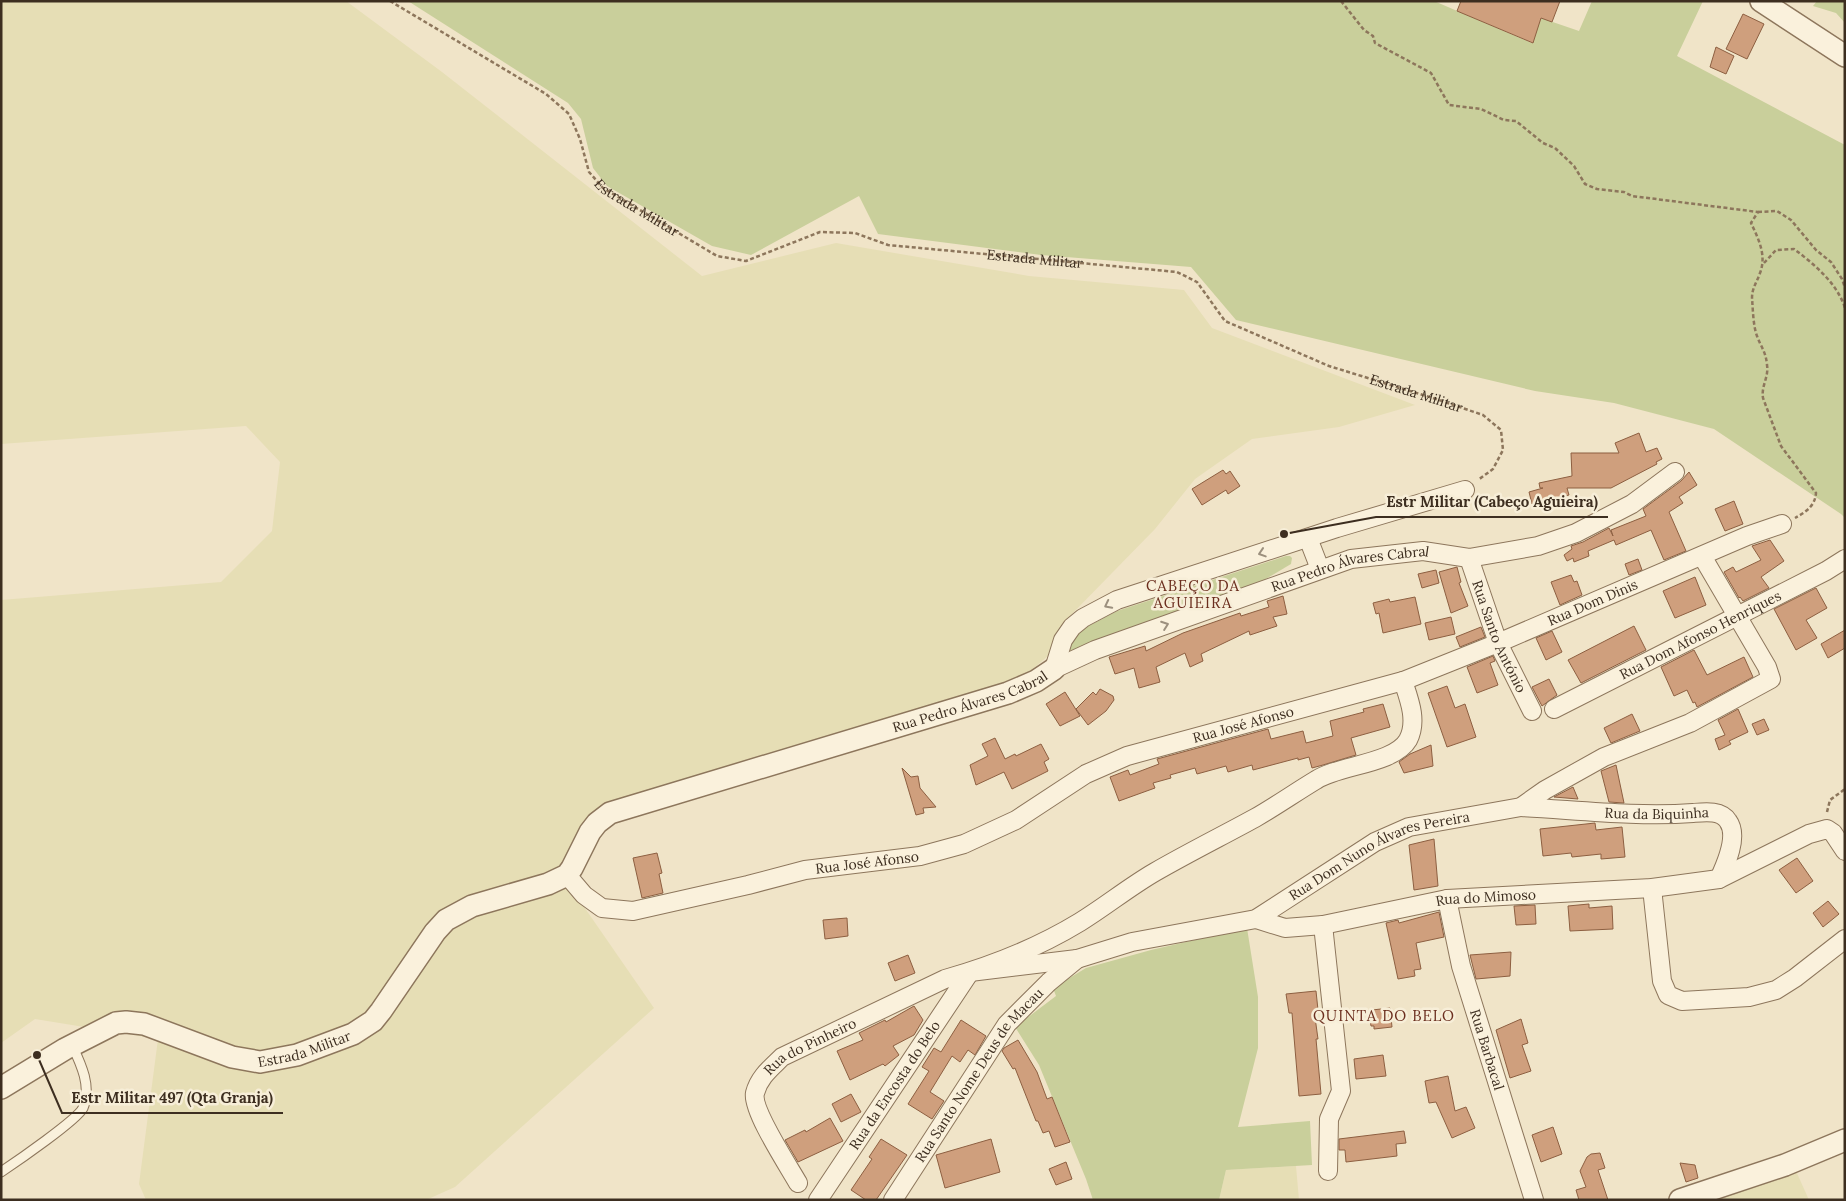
<svg xmlns="http://www.w3.org/2000/svg" width="1846" height="1201" viewBox="0 0 1846 1201" font-family="Lora,serif">
  <style>
    .farmland { fill: #e6deb5 }
    .green { fill: #c9cf9b }
    .building { fill: #cf9f7d; stroke: #8d5f41 }
    .lines { fill: none; stroke-linecap: round; stroke-linejoin: round }
    .service-casing { stroke: #8d765c; stroke-width: 11 }
    .minor-casing { stroke: #8d765c; stroke-width: 20 }
    .tertiary-casing { stroke: #8d765c; stroke-width: 24 }
    .path { stroke: #8d765c; stroke-width: 2.5; stroke-dasharray: 4 2.5; stroke-linecap: butt }
    .service { stroke: #faf1dc; stroke-width: 9 }
    .minor { stroke: #faf1dc; stroke-width: 18 }
    .tertiary { stroke: #faf1dc; stroke-width: 21 }
    .oneway { stroke: #9c907e }
    .labels { text-anchor: middle; stroke-width: 5; stroke-linejoin: round; paint-order: stroke }
    .street-label { font-size: 14px; fill: #3d2e20; stroke: #f7eed8 }
    .neighbourhood-label { font-size: 15px; letter-spacing: 1px; fill: #6b2e1e; stroke: #f7eed8 }
    .leader { fill: none; stroke: #3d2e20; stroke-width: 2 }
    .callout-dot { fill: #3d2e20; stroke: #f7eed8; stroke-width: 2 }
    .callout-label { font-size: 15px; text-anchor: middle; font-weight: bold; fill: #3d2e20; stroke: #f7eed8; stroke-width: 5; stroke-linejoin: round; paint-order: stroke }
  </style>
  <rect width="100%" height="100%" fill="#f0e4c8"/>
  <g class="farmland">
    <polygon points="1,1 346,1 442,72 702,276 836,243 1029,276 1184,290 1212,328 1415,405 1339,427 1252,439 1195,479 1155,529 1068,618 1048,656 1021,679 599,810 571,888 654,1008 455,1187 426,1200 146,1200 139,1184 158,1039 35,1019 1,1043 1,600 221,582 272,531 280,462 246,426 1,444"/>
    <polygon points="1296,1166 1299,1200 1219,1200 1226,1170"/>
    <polygon points="1796,1171 1809,1200 1717,1200"/>
  </g>
  <g class="green">
    <polygon points="408,1 1434,1 1532,43 1541,18 1579,31 1592,1 1703,1 1677,56 1845,145 1845,518 1841,514 1714,429 1614,403 1535,391 1236,320 1191,267 1041,255 878,234 859,196 751,255 712,246 607,186 593,168 581,119 568,103"/>
    <polygon points="1817,1 1845,1 1845,23 1836,13 1813,6"/>
    <polygon points="1286,556 1290,556 1292,558 1291,564 1264,580 1071,651 1068,650 1070,645 1081,630 1117,611"/>
    <polygon points="1247,928 1258,997 1258,1048 1238,1127 1310,1121 1312,1165 1226,1170 1219,1200 1093,1200 1086,1179 1039,1065 1015,1027 1056,996 1053,988 1086,968 1151,950"/>
  </g>
  <g class="building">
    <polygon points="1461,1 1560,1 1552,22 1541,18 1533,43 1457,11"/>
    <polygon points="1743,14 1764,24 1747,59 1726,49"/>
    <polygon points="1716,47 1734,56 1726,74 1710,67"/>
    <polygon points="1639,433 1646,452 1657,448 1662,459 1656,462 1657,464 1611,488 1567,488 1569,495 1532,504 1529,492 1543,488 1540,488 1539,483 1572,476 1571,453 1619,453 1615,443"/>
    <polygon points="1223,470 1226,474 1230,471 1240,486 1228,494 1226,490 1202,505 1192,489"/>
    <polygon points="1689,472 1697,485 1679,497 1683,503 1669,512 1686,551 1664,560 1651,530 1616,545 1614,540 1588,551 1589,556 1574,562 1573,558 1567,561 1564,555 1572,549 1571,546 1583,542 1609,528 1613,536 1611,530 1646,516 1643,509 1681,481"/>
    <polygon points="1734,501 1743,524 1725,531 1715,509"/>
    <polygon points="1770,540 1784,561 1761,577 1769,588 1743,601 1740,597 1739,598 1724,572 1733,567 1736,572 1761,560 1752,546"/>
    <polygon points="1638,559 1642,570 1629,575 1625,564"/>
    <polygon points="1457,567 1461,582 1459,583 1468,606 1451,613 1439,572"/>
    <polygon points="1436,570 1439,583 1422,588 1418,574"/>
    <polygon points="1571,575 1574,582 1577,581 1582,595 1560,605 1551,582"/>
    <polygon points="1695,577 1706,605 1675,618 1663,591"/>
    <polygon points="1816,588 1827,608 1806,620 1817,638 1796,650 1774,609"/>
    <polygon points="1283,596 1287,614 1273,617 1277,626 1250,635 1249,631 1201,654 1203,661 1190,667 1185,653 1156,667 1160,682 1139,688 1134,668 1115,674 1109,657 1145,646 1146,651 1183,633 1240,613 1241,616 1269,607 1267,601"/>
    <polygon points="1415,597 1421,624 1383,633 1379,613 1376,614 1373,603 1389,599 1390,602"/>
    <polygon points="1451,617 1455,634 1429,640 1425,623"/>
    <polygon points="1634,626 1646,650 1581,683 1568,660"/>
    <polygon points="1481,627 1485,637 1460,647 1456,637"/>
    <polygon points="1845,630 1845,648 1828,658 1821,644"/>
    <polygon points="1552,631 1562,652 1546,660 1536,638"/>
    <polygon points="1694,650 1707,675 1744,657 1753,677 1697,707 1695,702 1693,703 1687,690 1674,696 1661,667"/>
    <polygon points="1493,656 1495,661 1490,663 1498,685 1477,693 1467,667"/>
    <polygon points="1549,679 1557,695 1542,706 1532,687"/>
    <polygon points="1447,686 1455,708 1465,704 1476,737 1447,747 1428,693"/>
    <polygon points="1100,689 1113,696 1114,700 1106,711 1088,725 1076,709 1093,692 1096,695"/>
    <polygon points="1065,692 1080,716 1060,726 1046,704"/>
    <polygon points="1383,704 1390,727 1351,738 1356,755 1323,765 1312,768 1309,757 1298,760 1298,758 1253,770 1252,765 1228,772 1226,766 1197,774 1195,768 1170,775 1171,778 1153,783 1155,788 1119,801 1110,777 1128,770 1130,775 1159,764 1157,759 1268,729 1271,739 1303,731 1306,743 1333,736 1330,721 1364,712 1363,709"/>
    <polygon points="1738,709 1748,732 1729,741 1731,744 1719,750 1715,739 1725,735 1718,720"/>
    <polygon points="1632,714 1640,731 1611,743 1604,728"/>
    <polygon points="1764,719 1769,730 1757,735 1752,724"/>
    <polygon points="995,738 1005,759 1015,754 1016,756 1041,744 1049,759 1044,762 1048,771 1012,789 1004,772 976,785 970,765 988,756 982,744"/>
    <polygon points="1431,745 1433,766 1404,773 1399,762 1410,754"/>
    <polygon points="1616,765 1624,803 1609,802 1601,771"/>
    <polygon points="902,768 911,777 918,776 920,788 936,807 923,808 924,813 916,815"/>
    <polygon points="1573,787 1578,799 1554,797"/>
    <polygon points="1595,823 1596,830 1622,827 1625,857 1601,859 1601,854 1572,857 1571,853 1543,856 1540,829"/>
    <polygon points="1434,839 1438,886 1414,890 1409,845"/>
    <polygon points="657,853 662,873 659,874 663,893 642,898 633,858"/>
    <polygon points="1797,858 1813,881 1796,893 1779,870"/>
    <polygon points="1828,901 1839,914 1823,927 1813,913"/>
    <polygon points="1589,904 1589,908 1612,906 1613,929 1570,931 1568,906"/>
    <polygon points="1535,905 1536,924 1516,925 1514,906"/>
    <polygon points="1439,912 1444,937 1416,943 1421,969 1414,970 1415,976 1398,979 1386,923 1398,920 1399,923"/>
    <polygon points="847,918 848,936 825,939 823,920"/>
    <polygon points="1511,952 1510,976 1476,979 1470,955"/>
    <polygon points="908,955 915,973 895,981 888,963"/>
    <polygon points="1316,991 1318,1010 1314,1010 1318,1039 1316,1039 1321,1094 1299,1096 1292,1013 1289,1013 1286,994"/>
    <polygon points="914,1006 923,1020 914,1035 893,1046 899,1055 885,1066 883,1064 850,1080 837,1051 863,1040 859,1033 885,1020 886,1022"/>
    <polygon points="1390,1008 1392,1027 1374,1029 1374,1026 1371,1026 1369,1014 1372,1013 1372,1010"/>
    <polygon points="1521,1019 1528,1043 1522,1045 1531,1071 1510,1078 1496,1030"/>
    <polygon points="961,1020 986,1036 975,1055 968,1050 960,1062 952,1056 930,1092 944,1101 932,1119 908,1104 929,1071 922,1067 934,1048 941,1052"/>
    <polygon points="1018,1040 1037,1072 1047,1099 1052,1097 1070,1142 1055,1147 1049,1131 1043,1133 1038,1121 1036,1121 1015,1068 1013,1069 1002,1051 1004,1048"/>
    <polygon points="1383,1055 1386,1076 1356,1079 1354,1059"/>
    <polygon points="1448,1076 1455,1111 1466,1107 1475,1128 1452,1138 1436,1102 1429,1103 1425,1081"/>
    <polygon points="851,1094 861,1112 841,1122 832,1104"/>
    <polygon points="830,1118 843,1141 798,1162 785,1140 805,1130 806,1132"/>
    <polygon points="1553,1127 1562,1154 1541,1162 1532,1135"/>
    <polygon points="1404,1131 1406,1143 1396,1144 1397,1156 1346,1162 1345,1150 1339,1150 1339,1139"/>
    <polygon points="881,1139 907,1155 876,1200 866,1200 851,1190 872,1159 869,1157"/>
    <polygon points="991,1139 1000,1172 945,1188 936,1155"/>
    <polygon points="1600,1153 1605,1168 1598,1170 1608,1200 1579,1200 1576,1190 1586,1187 1580,1171 1587,1157 1591,1154"/>
    <polygon points="1066,1162 1072,1179 1056,1185 1049,1169"/>
    <polygon points="1680,1163 1695,1165 1698,1178 1686,1182"/>
  </g>
  <g class="lines">
    <defs>
      <path id="service" d="M1,1172c15,-10 76,-52 82,-64 9,-21 -2,-44 -11,-63"/>
      <g id="minor">
        <polyline points="1308,538 1320,569"/>
        <path id="s2" d="M1469,558l29,85 34,68"/>
        <path id="s3" d="M1054,669l41,-19 256,-91 72,-8 46,7 69,-12 38,-13 56,-29 43,-32"/>
        <polyline points="1054,669 1063,640 1072,627 1083,618 1117,600 1337,528 1465,490"/>
        <path id="s4" d="M1554,709l272,-138 19,-12"/>
        <path id="s5" d="M1521,807c57,3 115,10 172,6 12,-1 28,-3 35,8 11,15 -2,43 -9,58"/>
        <path id="s6" d="M567,875l17,20 18,13 31,3 115,-26 57,-15 115,-14 44,-12 52,-24 70,-46 41,-18 276,-75 95,-38 249,-107 35,-12"/>
        <polyline points="1652,888 1662,981 1668,995 1682,1001 1749,997 1776,990 1795,978 1845,939"/>
        <path id="s7" d="M1447,899l14,67 73,234"/>
        <path id="s8" d="M1256,919l29,9 38,-3 124,-26 205,-11 67,-9 90,-45 18,-5 6,4 12,18"/>
        <polyline points="1323,925 1341,1091 1329,1119 1328,1171"/>
        <path id="s9" d="M970,972l107,-13 55,-17 124,-23 119,-77 34,-15 112,-20 24,-17 59,-33 86,-34 81,-44 -4,-12 -65,-111"/>
        <path id="s10" d="M798,1183c-9,-16 -47,-74 -43,-90 4,-16 16,-25 27,-36l163,-78c46,-13 94,-32 135,-57 26,-16 49,-35 75,-50 33,-19 67,-36 100,-54 21,-12 41,-26 61,-38 23,-15 78,-16 92,-40 10,-19 1,-41 -5,-59"/>
        <path id="s11" d="M818,1200l152,-228"/>
        <path id="s12" d="M893,1200l114,-176 42,-42 28,-23"/>
      </g>
      <g id="tertiary">
        <polyline points="1761,1 1845,56"/>
        <path id="s13" d="M1,1088l64,-39 51,-26 10,-1 18,2 88,33 28,5 37,-7 56,-21 20,-13 8,-10 54,-79 11,-12 26,-14 76,-22 19,-9 5,-7 18,-36 7,-9 13,-10 398,-120 28,-12 18,-12"/>
        <polyline points="1680,1200 1785,1165 1845,1140"/>
      </g>
    </defs>
    <use href="#service" class="service-casing"/>
    <use href="#minor" class="minor-casing"/>
    <use href="#tertiary" class="tertiary-casing"/>
    <g class="path">
      <path id="s1" d="M390,1l156,93 23,20 11,25 9,33 14,16 114,68 29,5 74,-29 35,1 33,12 289,27 20,10 28,39 104,45 107,33 47,16 18,15 2,20 -10,19 -15,11"/>
      <path d="M1341,1l23,29 9,6 2,7 56,30 18,32 32,4 23,11 12,1 27,22 12,5 19,18 11,18 12,5 27,3 8,4 126,16 -7,11c7,15 16,32 9,50 -3,9 -8,15 -8,25 1,12 1,27 5,38 4,11 9,16 10,29 2,12 -6,21 -4,33l18,48 35,47c-1,13 -10,19 -21,25"/>
      <polyline points="1758,212 1777,211 1791,220 1816,250 1831,262 1842,279 1845,288"/>
      <path d="M1764,263l12,-13 18,-1c20,15 43,34 51,59"/>
      <polyline points="1827,812 1830,800 1845,789"/>
    </g>
    <use href="#service" class="service"/>
    <use href="#minor" class="minor"/>
    <use href="#tertiary" class="tertiary"/>
  </g>
  <defs><path id="oneway-chevron" d="M-2-3.5L2.5 0L-2 3.5" fill="none" stroke-width="1.6" stroke-linecap="round" stroke-linejoin="round" transform="scale(1.25)"/></defs>
  <g class="oneway">
    <use href="#oneway-chevron" transform="translate(1262 553) rotate(162)"/>
    <use href="#oneway-chevron" transform="translate(1108 605) rotate(153)"/>
    <use href="#oneway-chevron" transform="translate(1165 625) rotate(-20)"/>
  </g>
  <g class="labels">
    <g class="street-label">
      <text dy="5" stroke="none"><textPath href="#s1" startOffset="334">Estrada Militar</textPath></text>
      <text dy="5" stroke="none"><textPath href="#s1" startOffset="754">Estrada Militar</textPath></text>
      <text dy="5" stroke="none"><textPath href="#s1" startOffset="1172">Estrada Militar</textPath></text>
      <text dy="5" stroke="none"><textPath href="#s3" startOffset="314">Rua Pedro Álvares Cabral</textPath></text>
      <text dy="5" stroke="none"><textPath href="#s6" startOffset="1095">Rua Dom Dinis</textPath></text>
      <text dy="5" stroke="none"><textPath href="#s2" startOffset="84">Rua Santo António</textPath></text>
      <text dy="5" stroke="none"><textPath href="#s4" startOffset="164">Rua Dom Afonso Henriques</textPath></text>
      <text dy="5" stroke="none"><textPath href="#s13" startOffset="1112">Rua Pedro Álvares Cabral</textPath></text>
      <text dy="5" stroke="none"><textPath href="#s6" startOffset="724">Rua José Afonso</textPath></text>
      <text dy="5" stroke="none"><textPath href="#s5" startOffset="136">Rua da Biquinha</textPath></text>
      <text dy="5" stroke="none"><textPath href="#s9" startOffset="432">Rua Dom Nuno Álvares Pereira</textPath></text>
      <text dy="5" stroke="none"><textPath href="#s6" startOffset="319">Rua José Afonso</textPath></text>
      <text dy="5" stroke="none"><textPath href="#s8" startOffset="234">Rua do Mimoso</textPath></text>
      <text dy="5" stroke="none"><textPath href="#s13" startOffset="329">Estrada Militar</textPath></text>
      <text dy="5" stroke="none"><textPath href="#s10" startOffset="176">Rua do Pinheiro</textPath></text>
      <text dy="5" stroke="none"><textPath href="#s7" startOffset="156">Rua Barbacal</textPath></text>
      <text dy="5" stroke="none"><textPath href="#s12" startOffset="152">Rua Santo Nome Deus de Macau</textPath></text>
      <text dy="5" stroke="none"><textPath href="#s11" startOffset="138">Rua da Encosta do Belo</textPath></text>
    </g>
    <g class="neighbourhood-label">
      <text x="1193" y="591">CABEÇO DA<tspan x="1193" dy="17">AGUIEIRA</tspan></text>
      <text x="1384" y="1021">QUINTA DO BELO</text>
    </g>
  </g>
  <path class="leader" d="M1284 534L1376 517H1608M37 1055L62 1113H283"/>
  <g class="callout-dot">
    <circle cx="1284" cy="534" r="5"/>
    <circle cx="37" cy="1055" r="5"/>
  </g>
  <g class="callout-label">
    <text x="1492" y="507">Estr Militar (Cabeço Aguieira)</text>
    <text x="172" y="1103">Estr Militar 497 (Qta Granja)</text>
  </g>
  <rect width="1846" height="1201" fill="none" stroke="#3d2e20" stroke-width="5"/>
</svg>
